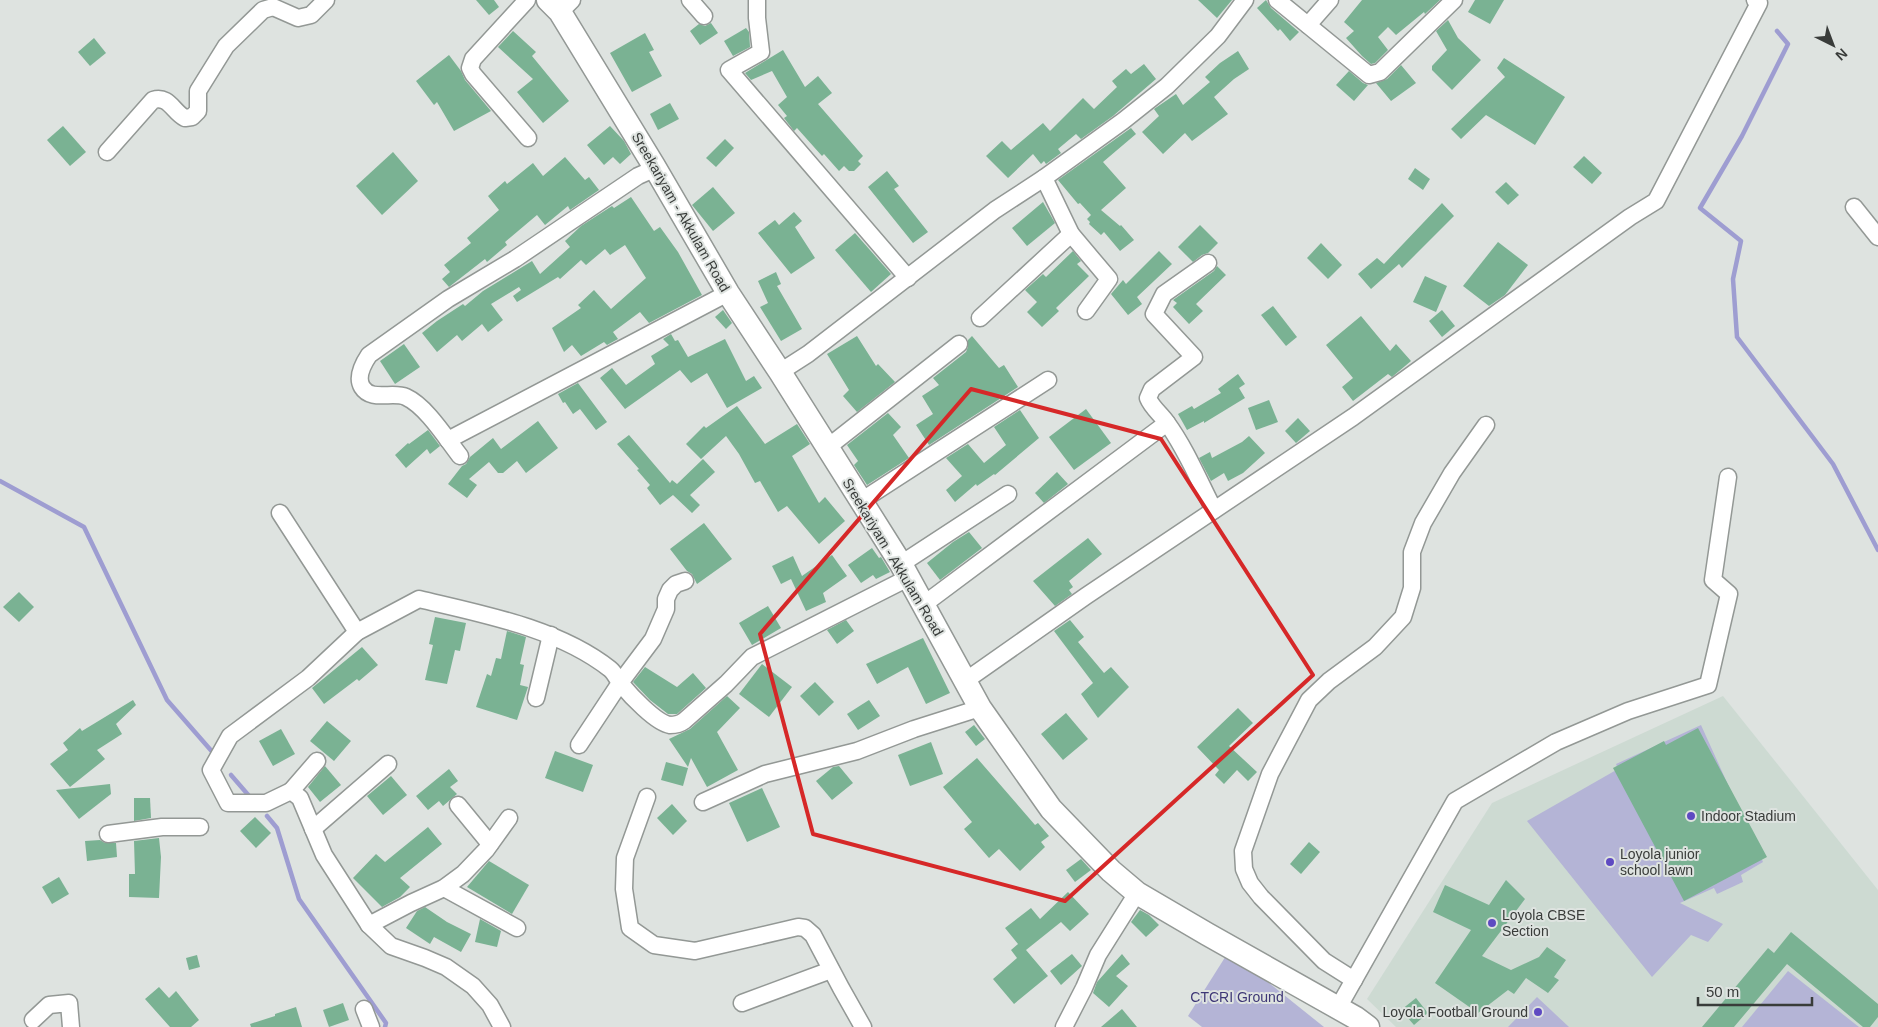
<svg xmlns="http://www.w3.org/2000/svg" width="1878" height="1027" viewBox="0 0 1878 1027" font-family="Arial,sans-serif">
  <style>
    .built { fill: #cddad2 }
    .green { fill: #b4b4d6 }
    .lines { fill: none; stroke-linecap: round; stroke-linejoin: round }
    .stream { stroke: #9e9dd1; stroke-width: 4.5 }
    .building { fill: #7ab293 }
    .minor-casing { stroke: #939895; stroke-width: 19 }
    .secondary-casing { stroke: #939895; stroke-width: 25 }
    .minor { stroke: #fff; stroke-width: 16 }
    .secondary { stroke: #fff; stroke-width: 22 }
    .marked { fill: none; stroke: #d62828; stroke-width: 4; stroke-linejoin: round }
    .poi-dot { fill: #5e4ac2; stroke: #dee3e0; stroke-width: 2 }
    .labels { text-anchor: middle; stroke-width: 4; stroke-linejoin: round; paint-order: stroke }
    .street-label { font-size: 14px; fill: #393c3a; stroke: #dee3e0 }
    .poi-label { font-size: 14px; fill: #393c3a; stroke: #dee3e0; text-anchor: start }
    .park-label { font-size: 14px; fill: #3e3776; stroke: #dee3e0 }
  </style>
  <rect width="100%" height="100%" fill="#dee3e0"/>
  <polygon class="built" points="1723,696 1878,890 1878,1027 1396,1027 1367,999 1492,803"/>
  <g class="green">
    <polygon points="1701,725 1763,862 1741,875 1743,882 1717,894 1714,888 1680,903 1723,924 1708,942 1691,935 1652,977 1527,821 1618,769 1616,764"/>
    <polygon points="1229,951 1324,1027 1202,1027 1188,1016"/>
    <polygon points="1788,971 1859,1027 1742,1027"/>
    <polygon points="1537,997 1569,1027 1508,1027"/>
  </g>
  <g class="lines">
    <g class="stream">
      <polyline points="1777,31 1788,44 1742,136 1700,208 1741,241 1733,279 1737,337 1833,464 1878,550"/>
      <polyline points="0,481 84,527 167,700 215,755"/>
      <polyline points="231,775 250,797"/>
      <polyline points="267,816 277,828 299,899 386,1023 385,1027"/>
    </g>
  </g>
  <g class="building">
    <polygon points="476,0 494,0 499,7 489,15"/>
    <polygon points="1198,0 1232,0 1217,18"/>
    <polygon points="1266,0 1271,8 1299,32 1290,41 1280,29 1278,31 1257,8"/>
    <polygon points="1362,0 1440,0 1425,14 1424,12 1396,35 1388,27 1378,37 1388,50 1375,63 1371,64 1362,56 1346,38 1354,31 1344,22"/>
    <polygon points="1475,0 1504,0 1490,24 1468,12"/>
    <polygon points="1448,20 1458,38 1481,60 1452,90 1432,70 1432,66 1447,50 1436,31"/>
    <polygon points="711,23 718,33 700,45 690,31 699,24 705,26"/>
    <polygon points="746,28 749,32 750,47 733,56 724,41"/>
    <polygon points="513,31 536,52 532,56 569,101 543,123 517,92 533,79 498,47"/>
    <polygon points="645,33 654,50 649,52 662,76 632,92 610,53"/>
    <polygon points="94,38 106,53 90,66 78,52"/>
    <polygon points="783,50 805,87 818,76 832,93 818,104 863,156 858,161 861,164 854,171 849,171 844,166 839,171 824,154 822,156 797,128 794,131 784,118 787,116 778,105 787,97 772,71 751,80 745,73"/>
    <polygon points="1238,51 1249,69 1234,79 1214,97 1228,114 1192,141 1185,133 1163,154 1142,132 1159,116 1154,109 1176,94 1183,105 1210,82 1205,77 1220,63"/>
    <polygon points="449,55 461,71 465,80 491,111 454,131 437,102 434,105 416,81"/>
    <polygon points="1504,58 1565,97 1535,145 1486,115 1461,139 1451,129 1505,77 1497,68"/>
    <polygon points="1144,64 1156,79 1113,116 1081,139 1076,134 1058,149 1061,153 1046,164 1044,161 1041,164 1033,154 1008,178 986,156 1002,141 1011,150 1043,123 1050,131 1083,98 1094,109 1117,87 1112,81 1126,69 1131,74"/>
    <polygon points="1401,65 1416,83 1391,101 1376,83 1387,79"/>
    <polygon points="1349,71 1363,83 1368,85 1354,101 1336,85"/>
    <polygon points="670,103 679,119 658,130 650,114"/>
    <polygon points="63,126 86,152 70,166 47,140"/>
    <polygon points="610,126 624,141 631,154 620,164 613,157 604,165 587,145"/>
    <polygon points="1131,128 1136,134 1103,162 1126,188 1101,210 1120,226 1121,225 1134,240 1120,251 1104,232 1101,235 1089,224 1090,222 1087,219 1091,215 1080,203 1078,204 1058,180"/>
    <polygon points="725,139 734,148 716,167 706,158"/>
    <polygon points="393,152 418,181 382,215 356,186"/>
    <polygon points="1584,156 1602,173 1592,184 1573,167"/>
    <polygon points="565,157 585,180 589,177 599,190 570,210 568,206 545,225 537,215 505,242 507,245 487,262 485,259 449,287 442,279 450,272 444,265 471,243 467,238 499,210 488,196 505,181 507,184 533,163 543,176"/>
    <polygon points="1415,168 1430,179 1423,190 1408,179"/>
    <polygon points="887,171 899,186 894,189 928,232 913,243 868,187"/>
    <polygon points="1506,182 1519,195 1508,205 1495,192"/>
    <polygon points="713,187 735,213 713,231 692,205"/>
    <polygon points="631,197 654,231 660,227 678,252 702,295 649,323 640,312 613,332 618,339 607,345 604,342 581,356 572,345 564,352 552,328 581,308 578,305 594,290 611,309 646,278 625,245 610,255 605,249 586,265 581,260 560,279 558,277 517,302 513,296 521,290 519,287 491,304 503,320 488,332 482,324 462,341 457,335 437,352 422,333 437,321 463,304 465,306 483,291 532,261 540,274 570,247 565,241 581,226 612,206 614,208"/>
    <polygon points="1043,202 1055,223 1027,246 1012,228"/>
    <polygon points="1442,203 1454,216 1402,268 1399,264 1371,289 1358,274 1377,258 1384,264"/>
    <polygon points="794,212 802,221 795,227 815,258 791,274 758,233 775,220 779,225"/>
    <polygon points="1200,225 1218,243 1208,253 1202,255 1193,262 1178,247"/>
    <polygon points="855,233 891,274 871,292 835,250"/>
    <polygon points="1498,242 1528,265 1505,295 1489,306 1463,286"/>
    <polygon points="1321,243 1342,265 1328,279 1307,258"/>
    <polygon points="1073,251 1081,261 1077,264 1089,276 1056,308 1059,311 1042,327 1027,312 1037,302 1025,290 1043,274 1046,277"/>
    <polygon points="1159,251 1172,264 1137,297 1142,304 1128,315 1111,294 1123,280 1126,284"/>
    <polygon points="1217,266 1226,275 1196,304 1203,311 1189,324 1173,307 1177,303 1173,300 1214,271"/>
    <polygon points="776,272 781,284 777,286 802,329 781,341 760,307 768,303 758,281"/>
    <polygon points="1425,276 1447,286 1436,312 1413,302"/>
    <polygon points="1273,306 1297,337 1286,346 1261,315"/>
    <polygon points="723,310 732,323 726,329 715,317"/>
    <polygon points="1442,310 1455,326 1442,337 1429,321"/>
    <polygon points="1361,316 1390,351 1396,344 1411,361 1392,377 1388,374 1353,401 1342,387 1353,378 1326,345"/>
    <polygon points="671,334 675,341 678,340 688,357 725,339 746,381 754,376 762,388 727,408 707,373 691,383 680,370 625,409 600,378 612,368 626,385 655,364 651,356 669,345 663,339"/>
    <polygon points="857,336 876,366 878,364 895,382 857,412 843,396 849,390 827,354"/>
    <polygon points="972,336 999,368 1004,365 1018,387 929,445 916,425 933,414 922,396 939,385 933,378 966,352 968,347 968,340"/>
    <polygon points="404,344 420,367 395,384 380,361"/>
    <polygon points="1238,374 1245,384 1239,388 1245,398 1204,423 1204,421 1187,430 1178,414 1192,406 1194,409 1221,393 1218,389"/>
    <polygon points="578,383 607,422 596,430 580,409 573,414 565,402 563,403 558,394"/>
    <polygon points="1269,400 1278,422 1256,430 1248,408"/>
    <polygon points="737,406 765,444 797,424 810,444 792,456 819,503 825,497 845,521 819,544 787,506 778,512 760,481 755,483 739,454 726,436 701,459 686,444 704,426 706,428"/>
    <polygon points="1086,409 1111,443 1074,470 1049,437"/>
    <polygon points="1020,410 1039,438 995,475 994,474 977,486 976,484 955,502 946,490 962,476 946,458 968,444 984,463 1006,445 994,427"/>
    <polygon points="888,413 901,427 893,435 909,458 867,485 854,465 858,461 847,445"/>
    <polygon points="1298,418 1310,431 1296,443 1285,431"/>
    <polygon points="538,421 558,448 526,473 517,461 503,473 498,473 489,462 469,479 477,485 467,498 448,484 462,466 466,464 470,457 493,438 501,449"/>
    <polygon points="428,430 440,446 430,454 427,449 406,468 395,455 408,443 409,444"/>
    <polygon points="629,435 670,483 672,480 677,484 703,459 715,472 690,495 700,505 692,513 673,495 660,505 647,488 650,485 637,470 639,469 617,444"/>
    <polygon points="1249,436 1265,453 1243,473 1228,481 1224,473 1211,481 1199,458 1210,452 1212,458 1242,442"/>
    <polygon points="1057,472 1068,484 1044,503 1035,493"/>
    <polygon points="704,523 732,559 697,584 692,574 687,571 670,549"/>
    <polygon points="969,532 982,548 940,580 927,563 953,542"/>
    <polygon points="1088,538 1102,554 1069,581 1073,587 1069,590 1072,594 1055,606 1033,581"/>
    <polygon points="872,548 879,558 881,557 890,572 876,579 873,575 861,583 848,565"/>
    <polygon points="832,555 847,576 823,593 826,602 806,611 791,579 781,584 772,566 793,556 802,576"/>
    <polygon points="19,592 34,607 19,622 3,607"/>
    <polygon points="768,606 781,628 752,645 739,623"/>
    <polygon points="435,617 466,623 460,651 455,650 447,684 425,680 433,645 429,644"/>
    <polygon points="846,620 854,631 837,644 827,630"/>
    <polygon points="1070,620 1084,637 1078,642 1104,673 1111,667 1129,687 1098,718 1081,694 1093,683 1054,631"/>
    <polygon points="507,631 526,637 520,664 524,665 520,685 528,687 517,720 476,707 487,674 491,676 496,658 501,659"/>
    <polygon points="923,638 950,693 926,704 908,667 877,684 866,664"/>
    <polygon points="362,647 378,665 359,681 357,679 324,704 312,688"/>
    <polygon points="762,664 792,687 769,717 739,694"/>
    <polygon points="645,667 677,687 693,673 706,688 677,714 668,714 650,700 633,682"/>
    <polygon points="815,682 834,702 819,716 800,696"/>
    <polygon points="727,696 740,708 717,732 738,770 707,787 691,758 688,767 669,739 690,729"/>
    <polygon points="133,700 136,705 116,724 122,734 97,750 105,759 70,787 50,764 68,750 63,743 80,728 82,731"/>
    <polygon points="869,700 880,716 858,730 847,714"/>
    <polygon points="1238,708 1253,723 1229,746 1257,772 1248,781 1237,770 1224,784 1215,775 1219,770 1197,747"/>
    <polygon points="1066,713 1088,739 1063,760 1041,734"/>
    <polygon points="327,721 351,741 334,761 310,741"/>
    <polygon points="974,725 985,739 976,746 965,732"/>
    <polygon points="1698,728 1767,857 1684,901 1613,768 1664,741 1666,745"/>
    <polygon points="281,729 295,754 273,766 259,741"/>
    <polygon points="931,742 943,774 910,786 898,755"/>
    <polygon points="555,751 593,765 583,792 545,778"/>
    <polygon points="977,758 1035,825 1038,823 1049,836 1041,842 1045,847 1020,871 999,849 989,858 964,829 972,822 943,787"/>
    <polygon points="666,762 688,768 683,786 661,780"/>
    <polygon points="325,766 341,785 320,802 308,787"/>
    <polygon points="839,766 853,783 832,800 816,781 833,767"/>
    <polygon points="449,769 458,781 450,787 457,794 443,806 439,801 428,810 416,796"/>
    <polygon points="391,776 407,795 383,815 367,796"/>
    <polygon points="110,784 111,794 79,819 56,790"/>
    <polygon points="762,788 780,827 747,842 729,803"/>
    <polygon points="134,798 150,798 151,818 134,821"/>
    <polygon points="672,804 687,821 673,835 657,818"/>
    <polygon points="255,817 271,833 256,848 240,831"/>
    <polygon points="428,827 442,844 400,878 410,887 400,897 382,907 353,878 376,854 385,862"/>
    <polygon points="159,838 161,857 159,898 129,897 129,874 135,874 134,841"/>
    <polygon points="100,840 105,843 116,843 117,857 87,861 85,841"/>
    <polygon points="1309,842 1320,852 1301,874 1290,864"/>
    <polygon points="1081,859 1091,870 1075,882 1066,870"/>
    <polygon points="489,861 529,885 512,914 467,887"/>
    <polygon points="59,877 69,894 52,904 42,887"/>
    <polygon points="1506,880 1525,899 1482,956 1511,970 1539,957 1547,947 1566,960 1554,977 1559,980 1548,993 1526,978 1514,994 1508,990 1478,1013 1435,983 1471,930 1433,912 1445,885 1489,905"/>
    <polygon points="1068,892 1089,914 1070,931 1061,922 1026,950 1048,976 1014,1004 993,979 1017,958 1011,950 1018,944 1005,928 1031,908 1040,919"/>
    <polygon points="425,907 447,922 471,934 461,952 434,937 430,944 406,928 417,911"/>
    <polygon points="1140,910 1149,915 1159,925 1146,937 1131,922"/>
    <polygon points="480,919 501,931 497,947 475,942"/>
    <polygon points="1791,932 1878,1004 1878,1017 1870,1027 1863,1027 1787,964 1734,1027 1702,1027 1768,948 1774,953"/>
    <polygon points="1072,954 1082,966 1061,985 1050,971"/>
    <polygon points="1122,954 1130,964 1116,976 1128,986 1109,1007 1093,993 1097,982"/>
    <polygon points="197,955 200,967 189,970 186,958"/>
    <polygon points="159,987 169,998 176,991 199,1020 191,1027 170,1027 145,999"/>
    <polygon points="1416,998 1428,1013 1414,1025 1401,1010"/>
    <polygon points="343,1003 349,1020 329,1027 323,1010"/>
    <polygon points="296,1007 302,1027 251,1027 250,1024 275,1016 275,1014"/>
    <polygon points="1122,1009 1137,1027 1101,1027"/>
  </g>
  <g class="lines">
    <defs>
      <g id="minor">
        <polyline points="527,0 473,59 470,68 473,74 528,138"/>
        <polyline points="690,0 704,16"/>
        <polyline points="757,0 757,18 761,52 729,70 908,278"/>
        <polyline points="1277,0 1369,75 1380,72 1454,0"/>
        <polyline points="560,12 572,0"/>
        <polyline points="1308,25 1330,0"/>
        <path d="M107,152l46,-52c16,-5 20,12 32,18l7,-1 6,-6v-20l28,-45 37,-36 10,-3 25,11 13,-3 15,-15"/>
        <polyline points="1044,178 1071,234 1109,279 1086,311"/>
        <polyline points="1854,207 1878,237"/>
        <path d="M1208,263l-44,31 -10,20 40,43 -42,32 -4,9c4,10 13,16 19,25 19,26 32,58 47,87"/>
        <polyline points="980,318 1071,234"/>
        <polyline points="780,372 808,354 995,210 1044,178 1123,121 1167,86 1218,36 1245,0"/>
        <polyline points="448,440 728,293"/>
        <polyline points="828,447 959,344"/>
        <path d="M460,456c-14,-18 -34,-50 -54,-59 -13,-6 -35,5 -44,-10 -6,-10 1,-23 7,-32l79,-56 67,-40 123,-83 18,-8"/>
        <polyline points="861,501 1048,380"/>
        <polyline points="280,513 357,632"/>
        <polyline points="901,564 1008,494"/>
        <polyline points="923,605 1167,423"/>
        <polyline points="965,681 1086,596 1353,417 1630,217 1656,201 1759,3 1755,0"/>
        <polyline points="536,698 551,635"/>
        <polyline points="579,745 620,683 653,639 666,609 666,599 670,590 676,584 685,581"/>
        <polyline points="291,791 317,761"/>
        <polyline points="647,797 625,858 624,889 630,928 654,945 695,951 798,927 805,928 813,935 841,988 863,1027"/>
        <polyline points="703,802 765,774 857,751 914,729 980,708"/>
        <polyline points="458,805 490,844"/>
        <polyline points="313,829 388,764"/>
        <polyline points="108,834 162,827 200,827"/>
        <polyline points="444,888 517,928"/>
        <polyline points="369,925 411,903 444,888 463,874 486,850 509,818"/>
        <polyline points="1354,980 1324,961 1261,897 1250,883 1244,869 1243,851 1270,774 1309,700 1329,681 1375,647 1403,617 1412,588 1412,552 1423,523 1452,473 1486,425"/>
        <polyline points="742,1003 831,970"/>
        <polyline points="1338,1008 1455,801 1556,742 1628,711 1708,685 1729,594 1713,580 1728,477"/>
        <polyline points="364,1009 371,1027"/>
        <polyline points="33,1020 49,1005 69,1003 71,1027"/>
        <path d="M502,1027l-12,-22 -17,-19 -27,-19 -21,-9 -34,-12 -22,-21 -45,-70 -24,-57 -9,-7 -25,12h-38l-17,-33 19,-34 78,-58 49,-46 62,-33c63,15 139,29 191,70 5,4 7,10 11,15 9,11 35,39 49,41 6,0 10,-1 14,-4l42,-37 26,-27 156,-79"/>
        <polyline points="1064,1027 1084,988 1098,955 1137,893"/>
      </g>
      <polyline id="secondary" points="548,0 560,12 654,166 728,293 780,372 901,564 980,708 1051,809 1111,871 1137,893 1207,934 1356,1018 1368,1027"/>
    </defs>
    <use href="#minor" class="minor-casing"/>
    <use href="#secondary" class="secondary-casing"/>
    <use href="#minor" class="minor"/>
    <use href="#secondary" class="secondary"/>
  </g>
  <path class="marked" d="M971,389l190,50 152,236 -248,226 -252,-67 -53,-200z"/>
  <g class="poi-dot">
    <circle cx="1691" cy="816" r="5"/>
    <circle cx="1610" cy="862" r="5"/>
    <circle cx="1492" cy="923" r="5"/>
    <circle cx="1538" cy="1012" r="5"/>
  </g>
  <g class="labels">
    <g class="street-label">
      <text transform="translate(681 212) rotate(60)" y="5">Sreekariyam - Akkulam Road</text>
      <text transform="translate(893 557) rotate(59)" y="5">Sreekariyam - Akkulam Road</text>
    </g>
    <g class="poi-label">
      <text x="1701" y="821">Indoor Stadium</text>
      <text x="1620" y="859">Loyola junior<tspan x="1620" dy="16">school lawn</tspan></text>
      <text x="1502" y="920">Loyola CBSE<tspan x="1502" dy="16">Section</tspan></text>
      <text x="1528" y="1017" text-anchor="end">Loyola Football Ground</text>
    </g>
    <g class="park-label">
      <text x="1237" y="1002">CTCRI Ground</text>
    </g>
  </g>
  <g transform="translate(1833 45) rotate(138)" stroke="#dee3e0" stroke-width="4" paint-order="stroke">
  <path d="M0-4L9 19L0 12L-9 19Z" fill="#393c3a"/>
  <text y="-8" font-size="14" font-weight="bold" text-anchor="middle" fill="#393c3a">N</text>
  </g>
  <path d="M1698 997v8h114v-8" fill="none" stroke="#393c3a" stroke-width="2.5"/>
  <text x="1706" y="997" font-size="15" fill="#393c3a" stroke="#dee3e0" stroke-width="4" paint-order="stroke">50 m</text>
</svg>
